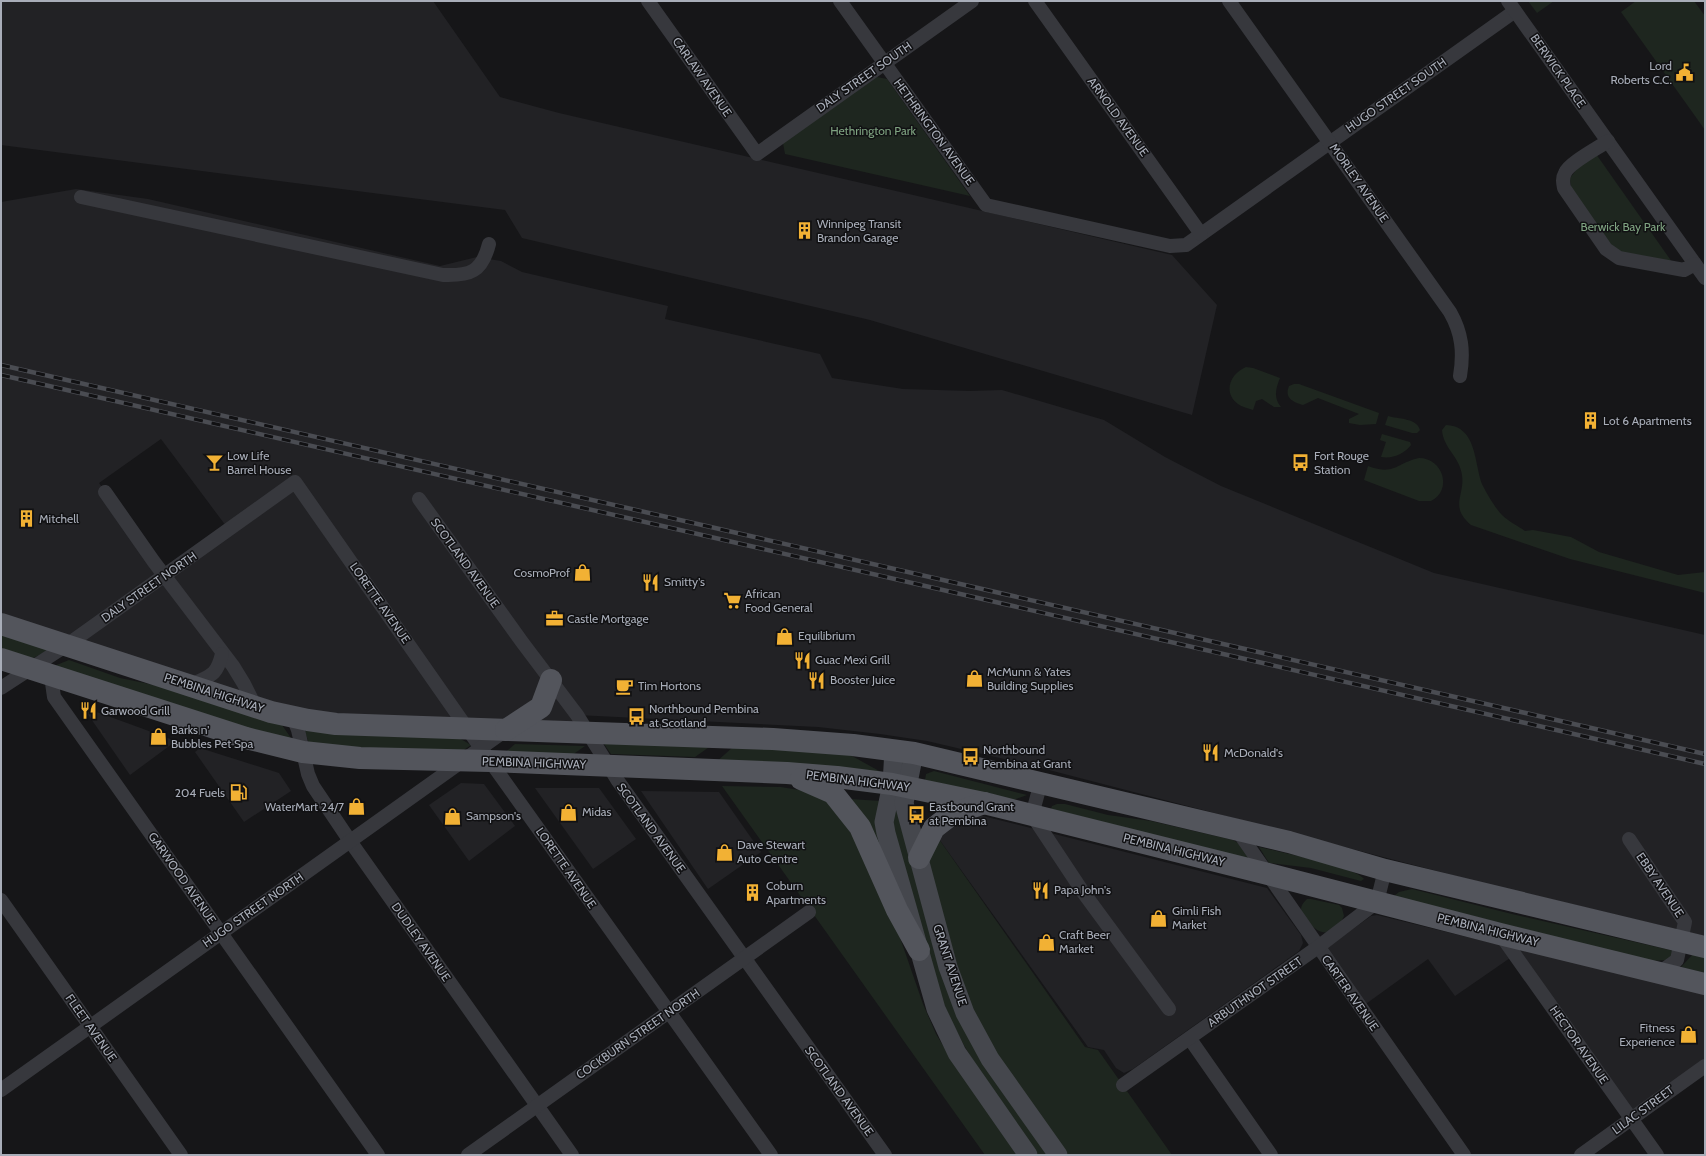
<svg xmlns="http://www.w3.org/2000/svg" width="1706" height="1156" viewBox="0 0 1706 1156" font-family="Cabin,sans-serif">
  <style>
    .built { fill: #222225; fill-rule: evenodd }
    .green { fill: #1e261f }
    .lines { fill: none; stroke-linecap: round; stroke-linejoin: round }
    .street { stroke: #37383d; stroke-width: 14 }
    .secondary { stroke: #45474d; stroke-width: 19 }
    .primary { stroke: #53555c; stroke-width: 22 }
    .rail-casing { stroke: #4a4c52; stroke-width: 4.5 }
    .rail { stroke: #111113; stroke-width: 3; stroke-dasharray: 9; stroke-linecap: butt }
    .labels { text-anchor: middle; stroke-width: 3; stroke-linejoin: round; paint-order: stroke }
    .poi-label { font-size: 12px; fill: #a8adb8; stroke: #111113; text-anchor: start }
    .street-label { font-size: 12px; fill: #a8adb8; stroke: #111113 }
    .park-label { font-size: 12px; fill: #7fa381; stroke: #111113 }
  </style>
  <rect width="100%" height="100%" fill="#161618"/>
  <g class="built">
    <polygon points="1,1 433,1 500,97 559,113 1172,255 1217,305 1192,415 870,320 522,238 505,210 1,145"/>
    <path d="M76,189l72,10 292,67 37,-9 24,4 21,11 146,34 -3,13 155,35 12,24 71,11 67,2 32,-1 102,30 61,37 56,29 213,87 271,62v301l-230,-55 -449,-117 -99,-23 -47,-7 -62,-7 -241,-12 11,17 -252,-8 -335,-100v-422zM161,439l68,91 -64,46 -66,-93z"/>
    <polygon points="91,710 127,723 176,741 130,775 87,713"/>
    <polygon points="200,748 279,773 291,791 244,822 195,752"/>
    <polygon points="461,783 484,784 515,826 469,861 429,805"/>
    <polygon points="535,788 599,788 636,839 593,869"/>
    <polygon points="641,791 719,792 761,852 708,889"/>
    <polygon points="973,815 983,816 1267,888 1301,935 1303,943 1299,951 1133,1069 1124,1073 1116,1068 1104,1050 1088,1047 936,835 941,829"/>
    <polygon points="1377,915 1500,945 1510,958 1455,996 1428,959 1363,1006 1325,949 1371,916"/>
    <polygon points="1500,934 1705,984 1705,1066 1631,1119"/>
  </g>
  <g class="green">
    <polygon points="1528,1 1554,1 1537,13"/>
    <polygon points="1636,1 1694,1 1705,16 1705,130 1621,12"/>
    <polygon points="877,77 887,79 970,196 785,154 783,143"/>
    <polygon points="1596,154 1672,262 1620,252 1609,243 1571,188 1570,178 1577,169"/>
    <path d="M1246,367l7,1 27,10c-4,10 -7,20 1,29h-7l-12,-8 -6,2 -3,9c-5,-2 -11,-3 -15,-6 -16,-12 -7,-31 8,-37z"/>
    <path d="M1294,384h5l80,29 -3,11 -16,1 -11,-2v-4l10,-5 -41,-16 -15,7c-10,-3 -19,-7 -14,-19z"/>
    <path d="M1388,416c10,3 29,2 32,14l-3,3h-5l-27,-8z"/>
    <path d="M1446,425c32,1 28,41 37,61 4,8 13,23 19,29 6,6 16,11 23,16l8,-1 38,7 28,15 79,23 27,-3v21l-135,-34 -99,-34c-22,-19 -6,-29 -9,-50 -2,-18 -19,-27 -20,-45z"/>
    <path d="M1382,434l28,8 1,3c-7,9 -18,14 -30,12l5,-15 -6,-2z"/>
    <path d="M1419,458c24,0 34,32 12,43h-12l-55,-21 4,-14c27,10 28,-3 51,-8z"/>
    <polygon points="1,632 50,649 30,660 1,650"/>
    <polygon points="69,660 120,678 174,689 282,725 295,744 49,668"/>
    <polygon points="304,728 454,735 471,745 458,754 310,747"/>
    <polygon points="602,741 712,745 695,757 611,754"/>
    <polygon points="515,744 585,746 568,758 501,756"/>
    <polygon points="734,746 843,751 881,772 714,764"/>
    <polygon points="934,771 1027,795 1010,801 925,780 926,774"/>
    <polygon points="722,786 781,787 805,791 820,797 838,809 888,903 923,1004 936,1034 953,1062 1018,1155 985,1155"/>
    <polygon points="850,799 881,801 883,853"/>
    <polygon points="1057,804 1065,804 1108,815 1151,821 1233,840 1240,844 1252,860 1051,809 1052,806"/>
    <path d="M896,809l43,151 109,195h-10c-35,-49 -72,-97 -95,-153l-50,-171v-13z"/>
    <polygon points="936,835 1085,1047 1098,1050 1172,1155 1067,1155 985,1037 964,990 928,862"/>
    <path d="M1259,847c16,4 99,21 105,32l-3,2 -50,-13 -42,-5z"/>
    <polygon points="1412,889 1512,914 1670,950 1673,951 1673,955 1669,960 1651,961 1394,896 1399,892"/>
    <path d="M1307,899h4l28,6 3,3 2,8c-9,20 -23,22 -36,5 -3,-4 -6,-7 -7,-11 0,-5 3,-8 6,-11z"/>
    <polygon points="1693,954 1705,957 1705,973 1681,967"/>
  </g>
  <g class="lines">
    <g class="street">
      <polyline points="648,1 757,154 972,1"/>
      <polyline points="840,1 986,205 1170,246 1186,245 1515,11"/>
      <polyline points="1035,1 1201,234"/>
      <path d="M1229,1l221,311c12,21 14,40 10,64"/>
      <polyline points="1508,1 1705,278"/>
      <path d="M1608,141c-10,7 -39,22 -43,32 -3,5 -2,10 -1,15l42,61 13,9 65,12 11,-6"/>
      <path d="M81,197l362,78c27,1 39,-3 46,-31"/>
      <polyline points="105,492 154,562 233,666 244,684 255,706"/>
      <polyline points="419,499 522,642 577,715 618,781 885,1155"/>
      <polyline points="51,676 54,697 378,1155"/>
      <path d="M191,685c20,-10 25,-8 31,-31"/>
      <polyline points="1,688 67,645 295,482 490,761 771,1155"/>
      <polyline points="293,717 298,730 308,774 313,786 350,841 572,1155"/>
      <polyline points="1041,782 1032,815 1083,892 1169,1009"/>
      <polyline points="1237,830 1464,1155"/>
      <polyline points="1629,839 1685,922 1677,960 1659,973"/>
      <polyline points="1,900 181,1155"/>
      <polyline points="1500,934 1657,1155"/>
      <polyline points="1190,1039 1271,1155"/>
      <polyline points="1123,1085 1318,947 1377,902 1385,870"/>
      <polyline points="1,1090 506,730"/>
      <polyline points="468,1155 809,912"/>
      <polyline points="1581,1155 1705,1066"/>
    </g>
    <g class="secondary">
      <polyline points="894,750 892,784 884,822 886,833 936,1009 957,1053 1028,1155"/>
      <polyline points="914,753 904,803 948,967 965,1013 990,1059 1058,1155"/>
    </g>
    <g class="primary">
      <polyline points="1,624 271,712 308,720 336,724 773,739 853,745 914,753 1289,842 1385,870 1705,947"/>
      <polyline points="1,659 246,738 303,752 360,758 490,761 787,773 837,777 892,784 984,803 1268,874 1500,934 1705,984"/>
      <polyline points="506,730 541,707 551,680"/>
      <polyline points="801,779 833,793 860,827 897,910 919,950"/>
      <polyline points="919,858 934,828 952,814 984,803"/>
    </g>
    <defs>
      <g id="rail">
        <polyline points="1,365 1705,754"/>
        <polyline points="1,375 1705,764"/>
      </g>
    </defs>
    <use href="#rail" class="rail-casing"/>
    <use href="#rail" class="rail"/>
  </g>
  <defs>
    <symbol id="civic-bare" viewBox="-9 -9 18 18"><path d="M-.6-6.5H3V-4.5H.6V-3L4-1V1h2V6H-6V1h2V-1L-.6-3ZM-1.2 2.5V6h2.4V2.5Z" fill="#f2b134" stroke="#111113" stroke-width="2.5" paint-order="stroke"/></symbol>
    <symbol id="building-bare" viewBox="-9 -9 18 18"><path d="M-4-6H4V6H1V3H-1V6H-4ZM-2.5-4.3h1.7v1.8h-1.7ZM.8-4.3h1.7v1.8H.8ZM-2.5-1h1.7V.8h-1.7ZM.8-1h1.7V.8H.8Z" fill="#f2b134" stroke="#111113" stroke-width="2.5" paint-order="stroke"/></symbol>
    <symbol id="bar-bare" viewBox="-9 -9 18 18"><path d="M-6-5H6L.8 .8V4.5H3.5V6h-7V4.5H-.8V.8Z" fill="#f2b134" stroke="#111113" stroke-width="2.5" paint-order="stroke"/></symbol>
    <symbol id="bus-bare" viewBox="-9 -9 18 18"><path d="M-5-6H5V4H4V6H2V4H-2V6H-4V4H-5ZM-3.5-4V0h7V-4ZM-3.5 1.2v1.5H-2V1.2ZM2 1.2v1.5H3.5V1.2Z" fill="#f2b134" stroke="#111113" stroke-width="2.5" paint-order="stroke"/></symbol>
    <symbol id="shop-bare" viewBox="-9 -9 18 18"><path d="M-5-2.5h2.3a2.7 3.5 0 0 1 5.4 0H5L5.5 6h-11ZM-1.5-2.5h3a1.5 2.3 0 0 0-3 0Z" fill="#f2b134" stroke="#111113" stroke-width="2.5" paint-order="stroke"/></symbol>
    <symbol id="restaurant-bare" viewBox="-9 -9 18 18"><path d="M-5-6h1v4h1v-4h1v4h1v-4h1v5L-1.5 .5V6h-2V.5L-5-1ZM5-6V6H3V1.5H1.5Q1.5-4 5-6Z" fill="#f2b134" stroke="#111113" stroke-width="2.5" paint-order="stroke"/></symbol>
    <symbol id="supermarket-bare" viewBox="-9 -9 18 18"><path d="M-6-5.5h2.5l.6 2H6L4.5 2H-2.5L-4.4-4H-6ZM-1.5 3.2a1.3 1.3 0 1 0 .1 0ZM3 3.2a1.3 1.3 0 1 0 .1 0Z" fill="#f2b134" stroke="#111113" stroke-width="2.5" paint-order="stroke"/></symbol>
    <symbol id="office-bare" viewBox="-9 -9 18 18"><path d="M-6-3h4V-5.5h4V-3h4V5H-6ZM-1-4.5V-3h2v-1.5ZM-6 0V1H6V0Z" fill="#f2b134" stroke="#111113" stroke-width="2.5" paint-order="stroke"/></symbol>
    <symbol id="cafe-bare" viewBox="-9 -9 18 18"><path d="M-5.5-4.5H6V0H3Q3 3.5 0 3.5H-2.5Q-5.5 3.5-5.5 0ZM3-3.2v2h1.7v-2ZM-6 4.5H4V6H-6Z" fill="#f2b134" stroke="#111113" stroke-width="2.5" paint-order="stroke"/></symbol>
    <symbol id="fuel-bare" viewBox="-9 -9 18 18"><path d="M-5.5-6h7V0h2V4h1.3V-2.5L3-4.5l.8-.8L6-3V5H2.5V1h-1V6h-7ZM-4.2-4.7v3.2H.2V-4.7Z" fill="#f2b134" stroke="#111113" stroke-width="2.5" paint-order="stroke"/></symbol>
  </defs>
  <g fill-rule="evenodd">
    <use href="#civic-bare" x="1672" y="60" width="25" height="25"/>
    <use href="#building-bare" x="792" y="218" width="25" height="25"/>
    <use href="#building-bare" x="1578" y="408" width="25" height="25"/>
    <use href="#bar-bare" x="202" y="450" width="25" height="25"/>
    <use href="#bus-bare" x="1288" y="450" width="25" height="25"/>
    <use href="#building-bare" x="14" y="506" width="25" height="25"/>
    <use href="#shop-bare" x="570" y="560" width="25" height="25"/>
    <use href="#restaurant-bare" x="638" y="570" width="25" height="25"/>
    <use href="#supermarket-bare" x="720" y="588" width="25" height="25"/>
    <use href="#office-bare" x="542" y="606" width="25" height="25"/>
    <use href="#shop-bare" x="772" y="624" width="25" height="25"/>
    <use href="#restaurant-bare" x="790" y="648" width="25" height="25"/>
    <use href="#shop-bare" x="962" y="666" width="25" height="25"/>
    <use href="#restaurant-bare" x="804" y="668" width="25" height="25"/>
    <use href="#cafe-bare" x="612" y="674" width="25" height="25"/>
    <use href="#restaurant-bare" x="76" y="698" width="25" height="25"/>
    <use href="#bus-bare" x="624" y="704" width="25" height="25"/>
    <use href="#shop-bare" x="146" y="724" width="25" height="25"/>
    <use href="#restaurant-bare" x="1198" y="740" width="25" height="25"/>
    <use href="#bus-bare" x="958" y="744" width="25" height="25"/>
    <use href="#fuel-bare" x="226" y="780" width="25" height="25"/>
    <use href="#shop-bare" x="344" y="794" width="25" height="25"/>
    <use href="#shop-bare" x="556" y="800" width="25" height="25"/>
    <use href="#bus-bare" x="904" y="802" width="25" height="25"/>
    <use href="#shop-bare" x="440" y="804" width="25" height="25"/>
    <use href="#shop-bare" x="712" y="840" width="25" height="25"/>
    <use href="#restaurant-bare" x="1028" y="878" width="25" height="25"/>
    <use href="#building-bare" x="740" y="880" width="25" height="25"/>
    <use href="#shop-bare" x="1146" y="906" width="25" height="25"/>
    <use href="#shop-bare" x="1034" y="930" width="25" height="25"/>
    <use href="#shop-bare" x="1676" y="1022" width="25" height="25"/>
  </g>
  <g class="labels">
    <g class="poi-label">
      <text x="1672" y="70" text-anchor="end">Lord<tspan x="1672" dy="14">Roberts C.C.</tspan></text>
      <text x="817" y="228">Winnipeg Transit<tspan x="817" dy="14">Brandon Garage</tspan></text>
      <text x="1603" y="425">Lot 6 Apartments</text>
      <text x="227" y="460">Low Life<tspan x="227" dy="14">Barrel House</tspan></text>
      <text x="1314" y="460">Fort Rouge<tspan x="1314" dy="14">Station</tspan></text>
      <text x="39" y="523">Mitchell</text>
      <text x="570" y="577" text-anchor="end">CosmoProf</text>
      <text x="664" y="586">Smitty's</text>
      <text x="745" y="598">African<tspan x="745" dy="14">Food General</tspan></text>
      <text x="567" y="623">Castle Mortgage</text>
      <text x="798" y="640">Equilibrium</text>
      <text x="815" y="664">Guac Mexi Grill</text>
      <text x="987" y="676">McMunn &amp; Yates<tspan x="987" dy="14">Building Supplies</tspan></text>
      <text x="830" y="684">Booster Juice</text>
      <text x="638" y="690">Tim Hortons</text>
      <text x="649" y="713">Northbound Pembina<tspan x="649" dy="14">at Scotland</tspan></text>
      <text x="101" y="715">Garwood Grill</text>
      <text x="171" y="734">Barks n'<tspan x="171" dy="14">Bubbles Pet Spa</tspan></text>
      <text x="983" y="754">Northbound<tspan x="983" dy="14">Pembina at Grant</tspan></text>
      <text x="1224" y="757">McDonald's</text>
      <text x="225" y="797" text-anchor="end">204 Fuels</text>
      <text x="344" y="811" text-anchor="end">WaterMart 24/7</text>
      <text x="929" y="811">Eastbound Grant<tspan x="929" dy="14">at Pembina</tspan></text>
      <text x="582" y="816">Midas</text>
      <text x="466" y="820">Sampson's</text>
      <text x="737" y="849">Dave Stewart<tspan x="737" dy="14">Auto Centre</tspan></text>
      <text x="766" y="890">Coburn<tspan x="766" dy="14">Apartments</tspan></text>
      <text x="1054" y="894">Papa John's</text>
      <text x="1172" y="915">Gimli Fish<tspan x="1172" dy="14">Market</tspan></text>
      <text x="1059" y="939">Craft Beer<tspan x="1059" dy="14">Market</tspan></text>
      <text x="1675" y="1032" text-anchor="end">Fitness<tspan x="1675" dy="14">Experience</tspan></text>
    </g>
    <g class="street-label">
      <text transform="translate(1558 71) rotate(55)" y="4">BERWICK PLACE</text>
      <text transform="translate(702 77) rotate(55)" y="4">CARLAW AVENUE</text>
      <text transform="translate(864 77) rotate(-35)" y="4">DALY STREET SOUTH</text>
      <text transform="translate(1396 95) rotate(-35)" y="4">HUGO STREET SOUTH</text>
      <text transform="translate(1118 117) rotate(54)" y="4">ARNOLD AVENUE</text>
      <text transform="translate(934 132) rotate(54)" y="4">HETHRINGTON AVENUE</text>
      <text transform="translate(1359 183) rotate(55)" y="4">MORLEY AVENUE</text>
      <text transform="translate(465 563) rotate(54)" y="4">SCOTLAND AVENUE</text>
      <text transform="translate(149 587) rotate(-35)" y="4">DALY STREET NORTH</text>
      <text transform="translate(380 603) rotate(55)" y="4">LORETTE AVENUE</text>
      <text transform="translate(214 693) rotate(18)" y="4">PEMBINA HIGHWAY</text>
      <text transform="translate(534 763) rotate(2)" y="4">PEMBINA HIGHWAY</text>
      <text transform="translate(858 781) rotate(7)" y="4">PEMBINA HIGHWAY</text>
      <text transform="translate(651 828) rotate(54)" y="4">SCOTLAND AVENUE</text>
      <text transform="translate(1174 850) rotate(14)" y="4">PEMBINA HIGHWAY</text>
      <text transform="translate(566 868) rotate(55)" y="4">LORETTE AVENUE</text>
      <text transform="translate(182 878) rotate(55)" y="4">GARWOOD AVENUE</text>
      <text transform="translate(1660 885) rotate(56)" y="4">EBBY AVENUE</text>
      <text transform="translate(253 910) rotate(-35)" y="4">HUGO STREET NORTH</text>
      <text transform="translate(1488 930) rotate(14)" y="4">PEMBINA HIGHWAY</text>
      <text transform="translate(421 942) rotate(55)" y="4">DUDLEY AVENUE</text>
      <text transform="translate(950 965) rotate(72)" y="4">GRANT AVENUE</text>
      <text transform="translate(1255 992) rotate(-35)" y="4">ARBUTHNOT STREET</text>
      <text transform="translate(1350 993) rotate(55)" y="4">CARTER AVENUE</text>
      <text transform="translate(91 1028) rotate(55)" y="4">FLEET AVENUE</text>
      <text transform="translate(638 1034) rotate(-35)" y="4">COCKBURN STREET NORTH</text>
      <text transform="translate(1579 1045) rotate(55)" y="4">HECTOR AVENUE</text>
      <text transform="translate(839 1091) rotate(54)" y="4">SCOTLAND AVENUE</text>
      <text transform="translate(1643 1110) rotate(-36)" y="4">LILAC STREET</text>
    </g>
    <g class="park-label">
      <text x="873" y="135">Hethrington Park</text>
      <text x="1623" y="231">Berwick Bay Park</text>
    </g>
  </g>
  <rect width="1706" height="1156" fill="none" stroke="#a8adb8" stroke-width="4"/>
</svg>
